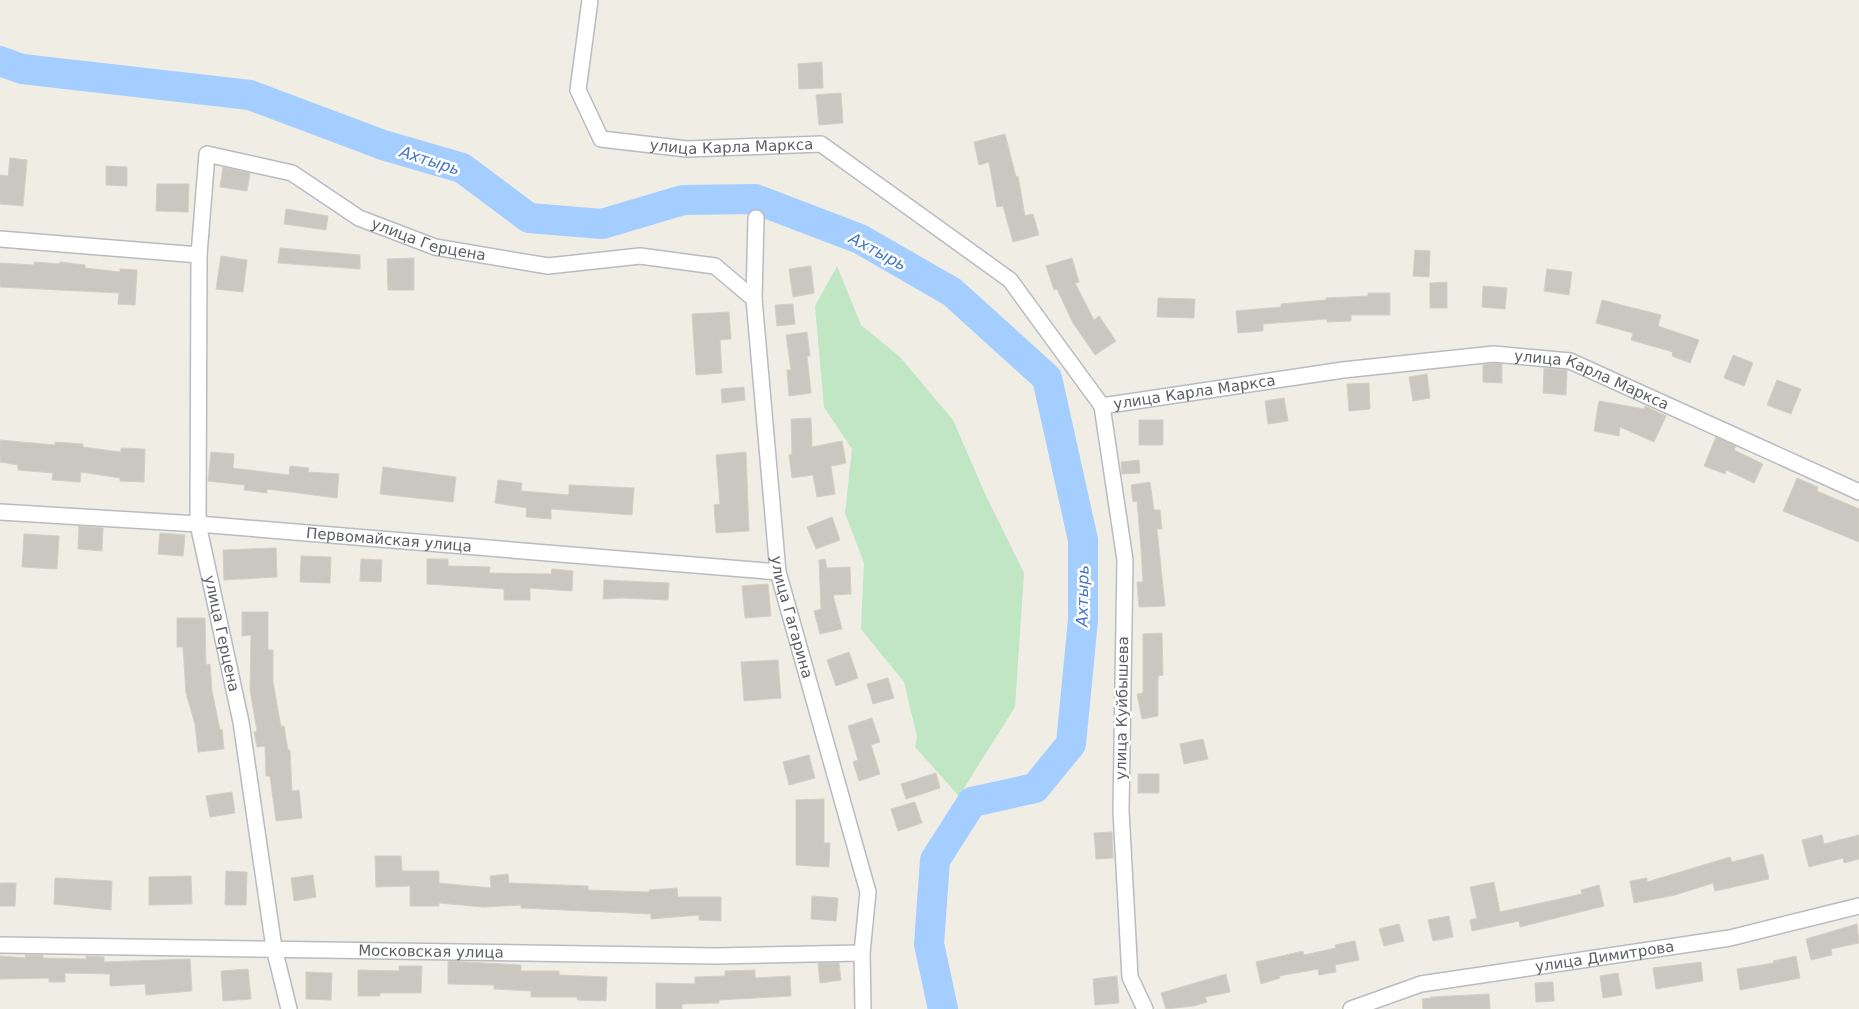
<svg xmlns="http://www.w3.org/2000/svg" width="1859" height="1009" viewBox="0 0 1859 1009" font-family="'DejaVu Sans',sans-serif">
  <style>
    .green { fill: #c0e6c4 }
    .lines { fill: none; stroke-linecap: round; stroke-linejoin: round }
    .river { stroke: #a3ceff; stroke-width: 30 }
    .building { fill: #cac7c1; stroke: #d3d0c2 }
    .street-casing { stroke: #b9bbc0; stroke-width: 18 }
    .street { stroke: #fff; stroke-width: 15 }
    .labels { text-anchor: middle; stroke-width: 5; stroke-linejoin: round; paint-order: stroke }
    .street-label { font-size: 15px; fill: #5c5f65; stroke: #fff }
    .water-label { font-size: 16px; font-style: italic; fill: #4476c4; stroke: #fff }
  </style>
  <rect width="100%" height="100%" fill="#efede4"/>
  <polygon class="green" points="837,266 861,325 900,357 953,420 986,496 1024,573 1015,707 959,796 915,747 917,737 904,682 861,629 864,563 845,513 852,449 824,407 815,306"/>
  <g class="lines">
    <polyline class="river" points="0,61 22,69 250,95 383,145 462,168 529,218 602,224 683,200 755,199 860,239 952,292 1047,378 1083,540 1083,620 1071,744 1035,788 972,802 935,860 929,944 943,1009"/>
  </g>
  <g class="building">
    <polygon points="822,62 823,88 799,89 798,64"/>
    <polygon points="841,93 843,123 819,125 816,95"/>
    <polygon points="1005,134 1016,177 1018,176 1025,216 1033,214 1039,235 1013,242 1003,206 997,207 989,162 979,165 974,142"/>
    <polygon points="10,158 27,160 23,206 0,204 0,175 8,176"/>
    <polygon points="106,166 127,167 127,186 106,185"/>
    <polygon points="223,167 250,173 247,191 220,187"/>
    <polygon points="157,184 189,184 188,212 156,211"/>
    <polygon points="286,209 328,216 326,230 284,224"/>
    <polygon points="280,248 360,255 360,269 278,263"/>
    <polygon points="1415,250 1430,251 1429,277 1413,276"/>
    <polygon points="221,256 247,260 243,292 216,289"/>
    <polygon points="414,258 414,290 388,290 387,259"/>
    <polygon points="1072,258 1079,282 1075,283 1094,320 1099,316 1116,341 1095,355 1073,323 1057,289 1054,290 1046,266"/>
    <polygon points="34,262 60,264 60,262 85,265 85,268 120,272 120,269 137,270 135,305 118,304 119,293 0,287 0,263 34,265"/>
    <polygon points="811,266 814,293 793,297 789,269"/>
    <polygon points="1547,269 1572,272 1569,295 1544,291"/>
    <polygon points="1447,282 1447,308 1430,308 1430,283"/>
    <polygon points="1483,286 1507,288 1505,309 1482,307"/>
    <polygon points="1368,293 1390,293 1390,315 1351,315 1351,321 1327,322 1327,319 1263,324 1263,331 1238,333 1236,311 1281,307 1281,304 1326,300 1326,298 1368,296"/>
    <polygon points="1158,298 1195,299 1194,318 1157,317"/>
    <polygon points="1602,300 1661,315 1658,326 1699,340 1690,363 1672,356 1673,352 1631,340 1633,333 1596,323"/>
    <polygon points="793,304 795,324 777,326 775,305"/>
    <polygon points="729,312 731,339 720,340 722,373 696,375 692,314"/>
    <polygon points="807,332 810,356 807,356 811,393 789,396 787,370 791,370 786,335"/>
    <polygon points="1733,355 1753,363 1744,386 1724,378"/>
    <polygon points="1494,363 1502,364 1502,383 1483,382 1483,365"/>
    <polygon points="1544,368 1567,370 1566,395 1543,393"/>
    <polygon points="1427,374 1430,398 1413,401 1409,377"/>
    <polygon points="1777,380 1801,389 1791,414 1767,405"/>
    <polygon points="1369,383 1370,409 1349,411 1347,384"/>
    <polygon points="744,387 745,400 722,403 721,389"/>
    <polygon points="1284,398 1288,421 1268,424 1265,401"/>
    <polygon points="1599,401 1644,409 1645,406 1666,416 1654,442 1620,427 1619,436 1594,431"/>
    <polygon points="811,418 812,447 842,441 846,463 831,466 835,494 817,497 813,475 792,478 789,455 792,454 791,419"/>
    <rect x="1139" y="420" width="24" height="25"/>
    <polygon points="1716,437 1736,446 1734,450 1763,464 1754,483 1726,470 1725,474 1704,466"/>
    <polygon points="0,440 55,445 55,442 83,444 83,447 121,452 121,448 145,449 144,482 120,481 120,478 81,472 80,482 52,480 53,473 18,470 18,465 0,462"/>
    <polygon points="211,452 234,454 233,468 289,475 290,466 309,468 308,472 339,474 337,498 267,489 267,493 244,490 245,485 208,481"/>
    <polygon points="746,452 749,531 716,533 714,505 720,504 716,455"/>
    <polygon points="1139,460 1140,473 1122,474 1121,462"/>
    <polygon points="383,467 456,477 453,502 380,494"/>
    <polygon points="1797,478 1818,487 1817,491 1859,509 1859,542 1783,511"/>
    <polygon points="498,480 522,483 521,491 569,495 569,485 634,488 632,515 551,509 551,519 526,517 527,508 495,503"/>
    <polygon points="1150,482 1154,510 1160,510 1162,529 1157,529 1165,606 1139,607 1137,582 1143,582 1141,549 1137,501 1133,502 1131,485"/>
    <polygon points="832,517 840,540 816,549 807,527"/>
    <polygon points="79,526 103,528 102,551 78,549"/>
    <polygon points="160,533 185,535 183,556 158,554"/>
    <polygon points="24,534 59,536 57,569 22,567"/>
    <polygon points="276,548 277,577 224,580 223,550"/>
    <polygon points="301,556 331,557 330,583 300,582"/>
    <polygon points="361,559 382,560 381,582 360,581"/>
    <polygon points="427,559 448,559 448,566 490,567 489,573 551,574 552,569 573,571 572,591 530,588 530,600 504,600 504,589 427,584"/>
    <polygon points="825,559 827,568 850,567 851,594 833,595 842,629 820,634 814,611 821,609 819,560"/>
    <polygon points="604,580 669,583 668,600 623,598 603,599"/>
    <polygon points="768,584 771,616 745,618 742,586"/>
    <polygon points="242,612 268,612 268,650 273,650 273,682 281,727 284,726 288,750 290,750 292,791 299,790 302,818 276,821 270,776 266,776 265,746 257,747 254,732 257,731 250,690 251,635 242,636"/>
    <polygon points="177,618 205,618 206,665 210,664 212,691 220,730 222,729 224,749 198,752 195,724 186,693 183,647 177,647"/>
    <polygon points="1162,633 1163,675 1158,676 1158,716 1142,719 1137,694 1143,693 1143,634"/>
    <polygon points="849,652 858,678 836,686 827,660"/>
    <polygon points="778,660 781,698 744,701 741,662"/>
    <polygon points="888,678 894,698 873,704 867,684"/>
    <polygon points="872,718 880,742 871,745 880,774 859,781 853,762 858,760 848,726"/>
    <polygon points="1203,739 1208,759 1184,764 1180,744"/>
    <polygon points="809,755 815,778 789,785 783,762"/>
    <polygon points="936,773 940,788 906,799 901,784"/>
    <rect x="1138" y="774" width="21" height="19"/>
    <polygon points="232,792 235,813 210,817 206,796"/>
    <polygon points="824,799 824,843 830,843 829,867 796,865 796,800"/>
    <polygon points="915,802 922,823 898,831 891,809"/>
    <polygon points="1112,832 1113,858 1096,859 1094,833"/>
    <polygon points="1822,835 1824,844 1859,835 1859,859 1844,863 1843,858 1809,867 1802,840"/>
    <polygon points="1763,854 1769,879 1715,891 1713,883 1675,895 1634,903 1630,881 1647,878 1647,882 1730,857 1732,862"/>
    <polygon points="375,856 401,856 402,871 439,871 439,883 491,888 490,876 508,874 509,883 588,886 588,890 649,892 649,890 677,888 678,897 721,897 721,921 699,920 699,915 651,919 651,914 521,908 521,905 484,907 439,903 439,906 410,906 410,886 376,887"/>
    <polygon points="226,871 247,872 246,905 225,905"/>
    <polygon points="313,875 316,897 294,901 291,878"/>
    <polygon points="191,876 192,904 149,905 149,877"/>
    <polygon points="55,878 112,881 111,910 54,904"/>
    <polygon points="1494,882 1500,912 1582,894 1581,890 1599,885 1604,906 1520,927 1519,921 1472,931 1470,920 1477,918 1470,887"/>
    <polygon points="0,883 16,883 15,906 0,906"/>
    <polygon points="812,896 838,898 836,921 811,919"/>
    <polygon points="1449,916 1453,937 1433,941 1428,920"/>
    <polygon points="1399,924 1404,941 1384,946 1379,929"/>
    <polygon points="1857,924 1859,943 1831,949 1832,955 1811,960 1806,939"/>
    <polygon points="1355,941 1359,960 1335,965 1336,972 1319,975 1318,969 1279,976 1280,978 1261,984 1256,962 1303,951 1304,955 1336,948 1335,945"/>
    <polygon points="25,955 43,955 43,958 86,959 86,956 104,957 104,962 190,959 192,991 146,995 145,984 110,986 110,974 65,973 65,982 49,982 49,978 0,979 0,956 26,958"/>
    <polygon points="1796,956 1800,978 1740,990 1737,969 1774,963 1773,961"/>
    <polygon points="448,961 521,965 521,971 559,971 559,975 607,977 606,1001 577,1000 577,997 531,997 531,991 494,989 494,985 448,984"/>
    <polygon points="1701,962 1703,981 1656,989 1653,968"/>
    <polygon points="818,963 839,963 841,980 820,983"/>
    <polygon points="399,966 422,966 421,993 380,993 380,996 358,996 358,970 399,971"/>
    <polygon points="248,969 251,999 223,1001 221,971"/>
    <polygon points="755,970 755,978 790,976 791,996 719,1000 719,1003 682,1004 682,1009 656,1009 656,983 695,984 695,977 725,976 725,971"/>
    <polygon points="306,972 332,973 331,1000 306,999"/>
    <polygon points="1618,973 1622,995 1603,998 1600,976"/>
    <polygon points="1226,974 1230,992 1205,997 1207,1002 1194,1006 1166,1009 1161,993"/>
    <polygon points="1117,976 1119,1003 1095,1005 1093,979"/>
    <polygon points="1553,982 1554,1001 1536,1002 1535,983"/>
    <polygon points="1489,994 1490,1009 1423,1009 1422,999 1431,998 1430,997"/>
  </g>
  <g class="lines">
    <defs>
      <g id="street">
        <path id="s1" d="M590,0l-12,90 23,49 86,10 134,-5 189,136 92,126 241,-36 151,-16 76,7 289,131"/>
        <path id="s2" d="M756,218l-2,81 24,273 90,320 -6,61 1,56"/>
        <path id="s3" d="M0,239l199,16 8,-101 85,19 67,45 76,29 113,19 92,-10 75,10 39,33"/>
        <path id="s4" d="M199,255l-1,269 43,198 33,226 15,61"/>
        <polyline points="1102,406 1125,560 1121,811 1130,977 1145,1009"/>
        <path id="s5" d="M0,512l198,12 580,48"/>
        <path id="s6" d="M0,945l715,11 147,-3"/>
        <path id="s7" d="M1351,1009l70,-25 309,-46 129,-32"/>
      </g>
    </defs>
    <use href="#street" class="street-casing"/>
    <use href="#street" class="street"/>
  </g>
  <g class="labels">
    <g class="street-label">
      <text dy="5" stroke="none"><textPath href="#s1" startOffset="276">улица Карла Маркса</textPath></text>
      <text dy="5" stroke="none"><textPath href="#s3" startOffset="542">улица Герцена</textPath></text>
      <text dy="5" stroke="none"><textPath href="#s1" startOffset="1252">улица Карла Маркса</textPath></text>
      <text dy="5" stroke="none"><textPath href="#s1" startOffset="848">улица Карла Маркса</textPath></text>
      <text dy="5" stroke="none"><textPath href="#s5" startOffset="390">Первомайская улица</textPath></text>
      <text dy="5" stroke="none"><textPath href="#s2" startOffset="402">улица Гагарина</textPath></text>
      <text dy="5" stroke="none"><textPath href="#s4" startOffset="381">улица Герцена</textPath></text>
      <text transform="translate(1122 708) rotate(-89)" y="5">улица Куйбышева</text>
      <text dy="5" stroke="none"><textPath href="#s6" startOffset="431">Московская улица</textPath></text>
      <text dy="5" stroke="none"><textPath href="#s7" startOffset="260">улица Димитрова</textPath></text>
    </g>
    <g class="water-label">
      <text transform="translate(430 160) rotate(18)" y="6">Ахтырь</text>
      <text transform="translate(878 251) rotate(28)" y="6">Ахтырь</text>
      <text transform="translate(1082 596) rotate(-89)" y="6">Ахтырь</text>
    </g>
  </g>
</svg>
